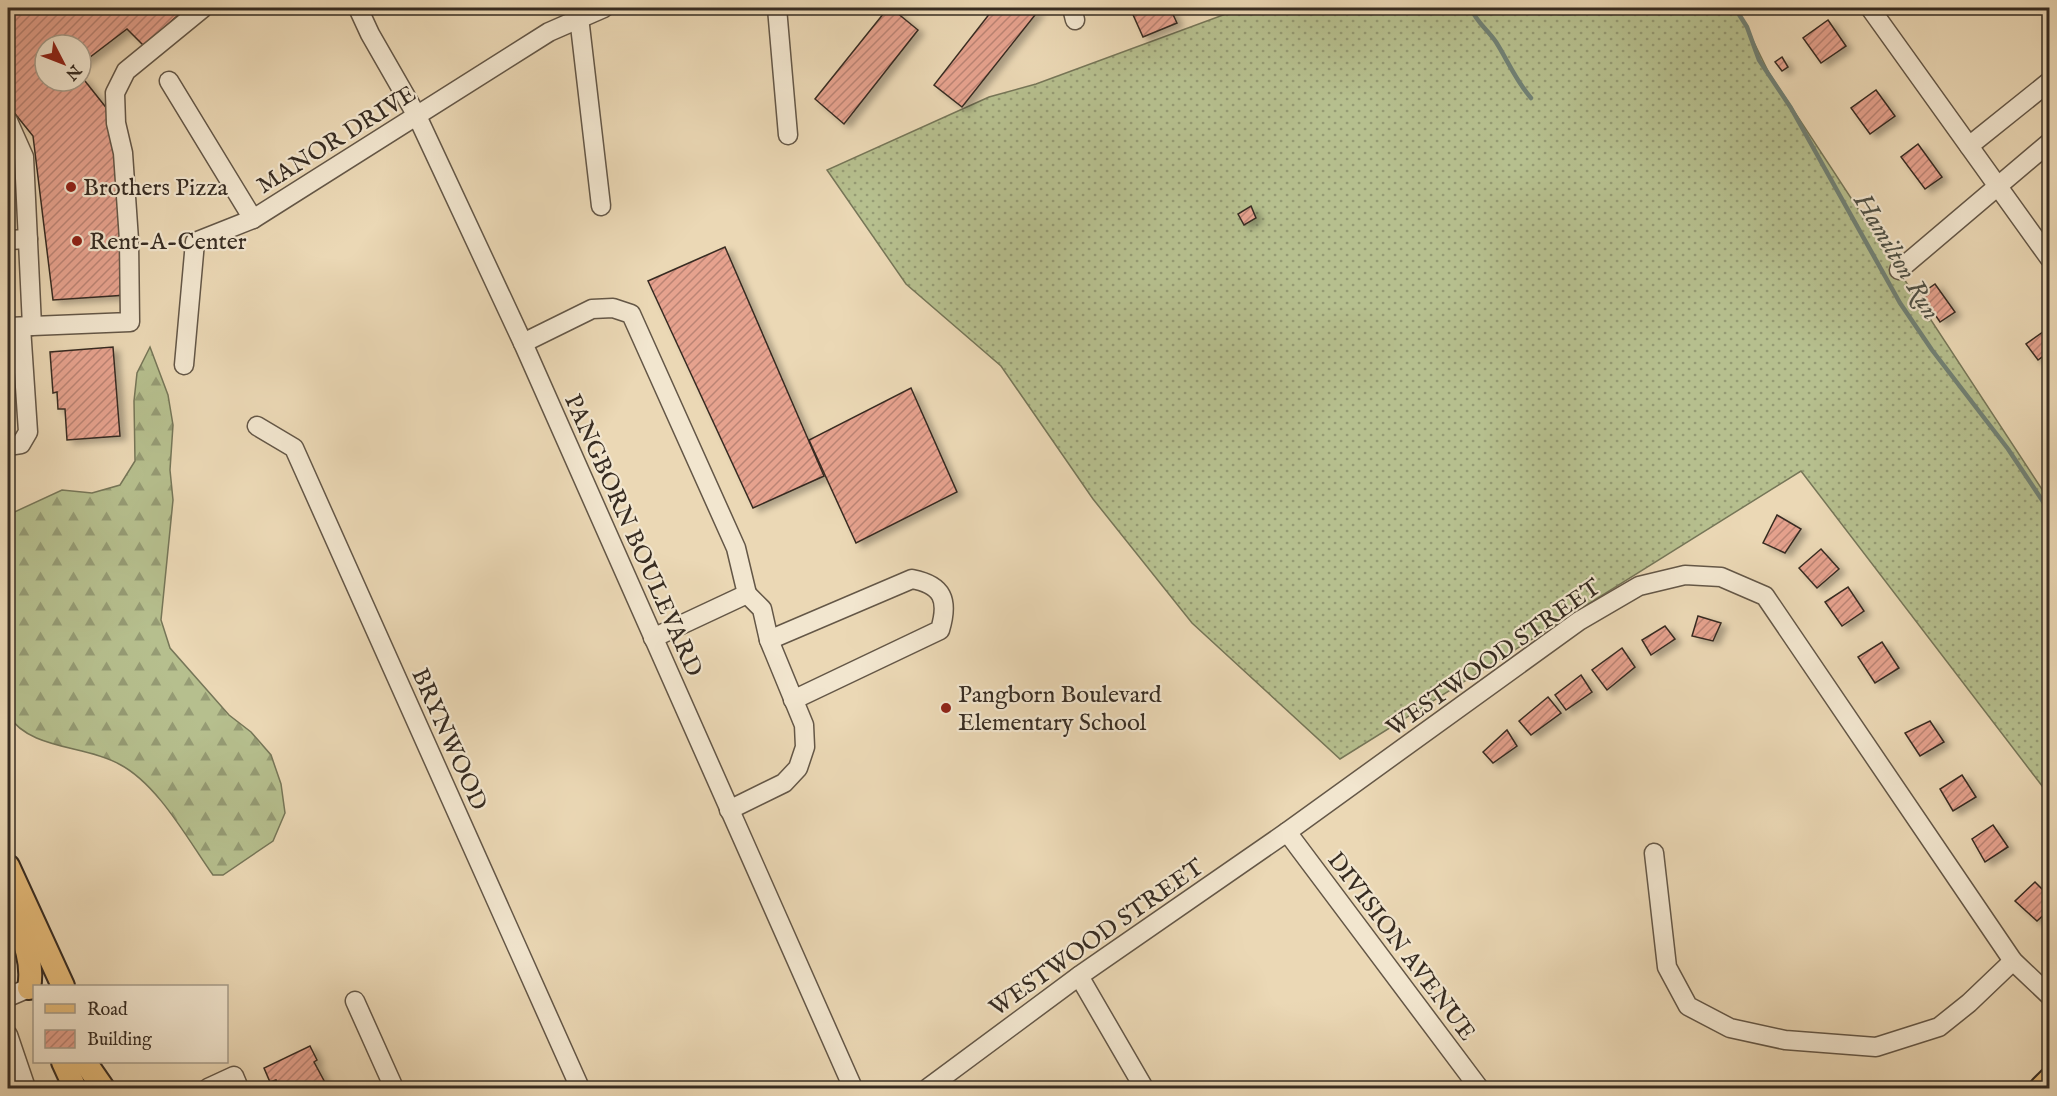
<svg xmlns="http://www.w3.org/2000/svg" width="2057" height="1096" viewBox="0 0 2057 1096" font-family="'IM FELL English',serif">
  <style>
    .grass { fill: url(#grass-dots); stroke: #767658; stroke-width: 1.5 }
    .forest { fill: url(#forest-firs); stroke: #767658; stroke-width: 1.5 }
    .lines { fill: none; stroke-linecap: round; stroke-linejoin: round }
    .stream { stroke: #718175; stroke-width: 4.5 }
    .building { fill: url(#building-hatch); stroke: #372c22; stroke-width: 1.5; filter: url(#shadow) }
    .minor-casing { stroke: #645747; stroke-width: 21 }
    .major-casing { stroke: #372c22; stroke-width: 26 }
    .minor { stroke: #f2e6cf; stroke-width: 18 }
    .major { stroke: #e6bc7a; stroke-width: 22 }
    .poi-dot { fill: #8f2418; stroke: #f2e6cf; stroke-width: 2 }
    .labels { text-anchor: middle; stroke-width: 4.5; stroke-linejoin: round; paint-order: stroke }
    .street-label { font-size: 24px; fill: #372c22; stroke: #f2e6cf }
    .poi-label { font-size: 24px; fill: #372c22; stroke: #f2e6cf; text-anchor: start }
    .water-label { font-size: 26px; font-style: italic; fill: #4f5045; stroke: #f2e6cf }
  </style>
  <defs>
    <pattern id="grass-dots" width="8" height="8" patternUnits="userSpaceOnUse" patternTransform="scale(1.5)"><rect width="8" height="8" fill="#b6bf8e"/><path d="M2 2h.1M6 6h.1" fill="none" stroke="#959b74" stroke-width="1.8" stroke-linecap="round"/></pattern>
    <pattern id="forest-firs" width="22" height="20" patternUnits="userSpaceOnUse" patternTransform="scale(1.5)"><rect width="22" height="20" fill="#b6bf8e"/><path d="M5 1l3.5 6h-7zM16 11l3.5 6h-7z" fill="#959b74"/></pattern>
    <pattern id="building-hatch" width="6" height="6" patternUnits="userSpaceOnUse" patternTransform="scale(1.5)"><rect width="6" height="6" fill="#e6a28e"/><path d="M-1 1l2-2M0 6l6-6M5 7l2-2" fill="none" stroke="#bb8474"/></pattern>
    <filter id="shadow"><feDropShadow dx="6" dy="4" stdDeviation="3" flood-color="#0004"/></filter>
  </defs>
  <rect width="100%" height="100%" fill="#ebd8b5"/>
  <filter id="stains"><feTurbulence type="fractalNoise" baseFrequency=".00333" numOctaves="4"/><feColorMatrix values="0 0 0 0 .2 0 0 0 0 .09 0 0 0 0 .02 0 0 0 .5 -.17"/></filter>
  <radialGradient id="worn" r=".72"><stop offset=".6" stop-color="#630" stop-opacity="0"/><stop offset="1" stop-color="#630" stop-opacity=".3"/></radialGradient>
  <polygon class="grass" points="1242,8 1737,8 1769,73 2049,500 2049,795 1801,471 1340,759 1192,623 1093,499 1001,366 906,284 827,170 989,97 1036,84"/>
  <path class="forest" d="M150,347l18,48 5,30 -3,45 3,30 -12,120 9,28 59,67 22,17 20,23 10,29 4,29 -12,28 -50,34h-10c-25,-35 -55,-91 -94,-111 -34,-19 -89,-14 -111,-49v-200l54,-25 30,3 28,-8 15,-24 -1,-60 3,-28z"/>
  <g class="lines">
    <g class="stream">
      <path d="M1471,8c5,14 17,22 25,34 12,19 20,39 35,56"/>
      <path d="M1538,8c22,9 41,5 63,0"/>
      <polyline points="1735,8 1747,27 1759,60 1791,108 1900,303 1932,350 2008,449 2050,512"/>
    </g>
  </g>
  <g class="building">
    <polygon points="8,8 186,8 144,46 127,29 81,64 81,45 45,45 45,81 81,81 81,76 112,115 127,295 53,300 33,136 8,105"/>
    <polygon points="888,8 891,8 918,30 844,124 815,99"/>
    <polygon points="994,8 1039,10 962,107 934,85"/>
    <polygon points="1130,8 1170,8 1177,23 1143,37"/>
    <polygon points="1828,20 1846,46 1821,63 1803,38"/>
    <polygon points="1782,57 1788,67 1782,71 1775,62"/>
    <polygon points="1876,90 1895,116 1870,134 1851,108"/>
    <polygon points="1918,144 1942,177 1925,189 1901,157"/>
    <polygon points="1251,206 1256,218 1244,225 1238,214"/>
    <polygon points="725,247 824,476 753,508 648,281"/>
    <polygon points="1935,284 1955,312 1940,322 1921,294"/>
    <polygon points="2050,327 2050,351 2038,360 2026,344"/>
    <polygon points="113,347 120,436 67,440 65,409 58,409 57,392 53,393 50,352"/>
    <polygon points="911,388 957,492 856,543 809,440"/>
    <polygon points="1777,515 1801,529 1785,553 1763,543"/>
    <polygon points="1821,549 1839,569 1817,588 1799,568"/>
    <polygon points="1848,587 1864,611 1842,626 1825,602"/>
    <polygon points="1698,616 1721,623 1713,641 1692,636"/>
    <polygon points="1665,626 1675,639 1651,655 1642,640"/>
    <polygon points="1882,642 1899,668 1875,683 1858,657"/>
    <polygon points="1622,648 1635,667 1607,690 1592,670"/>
    <polygon points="1581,675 1592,692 1566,710 1555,695"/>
    <polygon points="1548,697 1561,713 1531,735 1519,721"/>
    <polygon points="1930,721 1944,742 1920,756 1905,733"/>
    <polygon points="1507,730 1517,746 1493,763 1483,752"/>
    <polygon points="1962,775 1976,797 1953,811 1940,789"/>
    <polygon points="1993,825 2008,847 1985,862 1972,839"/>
    <polygon points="2035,882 2050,897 2050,909 2037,921 2015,901"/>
    <polygon points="310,1046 317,1060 314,1062 328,1088 280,1088 276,1080 270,1082 264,1068"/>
  </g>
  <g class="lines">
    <defs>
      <g id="minor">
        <polyline points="358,8 370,34 417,116 523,343 853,1088"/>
        <polyline points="777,8 788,135"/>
        <polyline points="1072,8 1075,20"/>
        <polyline points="1870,8 2050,259"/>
        <polyline points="579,17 601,206"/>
        <polyline points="169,81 253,219"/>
        <polyline points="8,121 24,157 32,326"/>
        <polyline points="1969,146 2050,81"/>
        <polyline points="8,240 28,239"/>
        <polyline points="1899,270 2050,142"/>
        <polyline points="8,327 130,322 129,240 123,153 116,123 115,93 126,71 203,8"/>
        <polyline points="523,343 592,309 613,308 631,314 736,548 747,594 653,638"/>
        <polyline points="184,365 195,242 253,219 549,32 604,8"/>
        <polyline points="257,426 294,448 580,1088"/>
        <polyline points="8,446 21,444 28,432 21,327"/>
        <path d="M769,640l143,-61c31,6 37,21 28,51l-147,70"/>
        <polyline points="729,810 784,783 798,768 805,747 804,725 769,640 762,609 747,594"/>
        <polyline points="1287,832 1479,1088"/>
        <polyline points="1654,853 1667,967 1688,1006 1730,1028 1785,1040 1876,1047 1939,1027 1969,1003 2013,961"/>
        <polyline points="1079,976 1144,1088"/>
        <polyline points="8,997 29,988"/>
        <polyline points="355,1001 394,1088"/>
        <polyline points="8,1035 26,1088"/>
        <polyline points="208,1088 234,1076 239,1088"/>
        <polyline points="928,1088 1079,976 1287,832 1579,621 1639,586 1685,575 1721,577 1765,596 2013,961 2050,996"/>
      </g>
      <g id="major">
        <polyline points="8,866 63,986"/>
        <path d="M8,901c11,29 27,56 21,87"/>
        <polyline points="63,1062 75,1088"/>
        <polyline points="85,1062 103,1088"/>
        <polyline points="2041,1088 2050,1079"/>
      </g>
    </defs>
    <use href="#minor" class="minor-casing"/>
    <use href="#major" class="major-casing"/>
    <use href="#minor" class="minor"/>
    <use href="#major" class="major"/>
  </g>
  <g class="poi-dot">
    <circle cx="71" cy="187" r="6"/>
    <circle cx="77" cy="241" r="6"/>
    <circle cx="946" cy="708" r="6"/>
  </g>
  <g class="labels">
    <g class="street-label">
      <text transform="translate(336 139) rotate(-32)" y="8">MANOR DRIVE</text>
      <text transform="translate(634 535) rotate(66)" y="8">PANGBORN BOULEVARD</text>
      <text transform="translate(1493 657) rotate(-35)" y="8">WESTWOOD STREET</text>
      <text transform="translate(450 739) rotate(66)" y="8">BRYNWOOD</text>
      <text transform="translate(1096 937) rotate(-35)" y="8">WESTWOOD STREET</text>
      <text transform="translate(1402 946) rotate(53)" y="8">DIVISION AVENUE</text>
    </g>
    <g class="poi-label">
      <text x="83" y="195">Brothers Pizza</text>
      <text x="89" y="249">Rent-A-Center</text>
      <text x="958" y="702">Pangborn Boulevard<tspan x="958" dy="28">Elementary School</tspan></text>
    </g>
    <g class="water-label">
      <text transform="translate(1898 256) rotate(59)" y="9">Hamilton Run</text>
    </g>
  </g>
  <rect width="2057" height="1096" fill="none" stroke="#ebd8b5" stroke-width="30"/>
  <rect x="9" y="9" width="2039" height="1078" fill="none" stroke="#372c22" stroke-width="3"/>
  <rect x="15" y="15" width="2027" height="1066" fill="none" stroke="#372c22" stroke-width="1.5"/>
  <rect x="33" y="985" width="195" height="78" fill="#f2e6cf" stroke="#a79c8a" stroke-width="1.5"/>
  <rect x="45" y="1004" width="30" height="9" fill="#e6bc7a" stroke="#a79c8a" stroke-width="1.5"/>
  <text x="87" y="1015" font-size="18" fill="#372c22">Road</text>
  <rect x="45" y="1030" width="30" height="18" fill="url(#building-hatch)" stroke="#a79c8a" stroke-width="1.5"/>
  <text x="87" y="1045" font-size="18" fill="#372c22">Building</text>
  <g transform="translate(63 63) rotate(132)"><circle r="28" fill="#f2e6cf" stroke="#a79c8a" stroke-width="1.5"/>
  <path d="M0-4.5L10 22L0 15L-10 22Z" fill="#8f2418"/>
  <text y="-9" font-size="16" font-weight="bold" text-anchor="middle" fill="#372c22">N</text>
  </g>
  <rect width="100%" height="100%" filter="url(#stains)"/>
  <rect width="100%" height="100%" fill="url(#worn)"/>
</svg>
